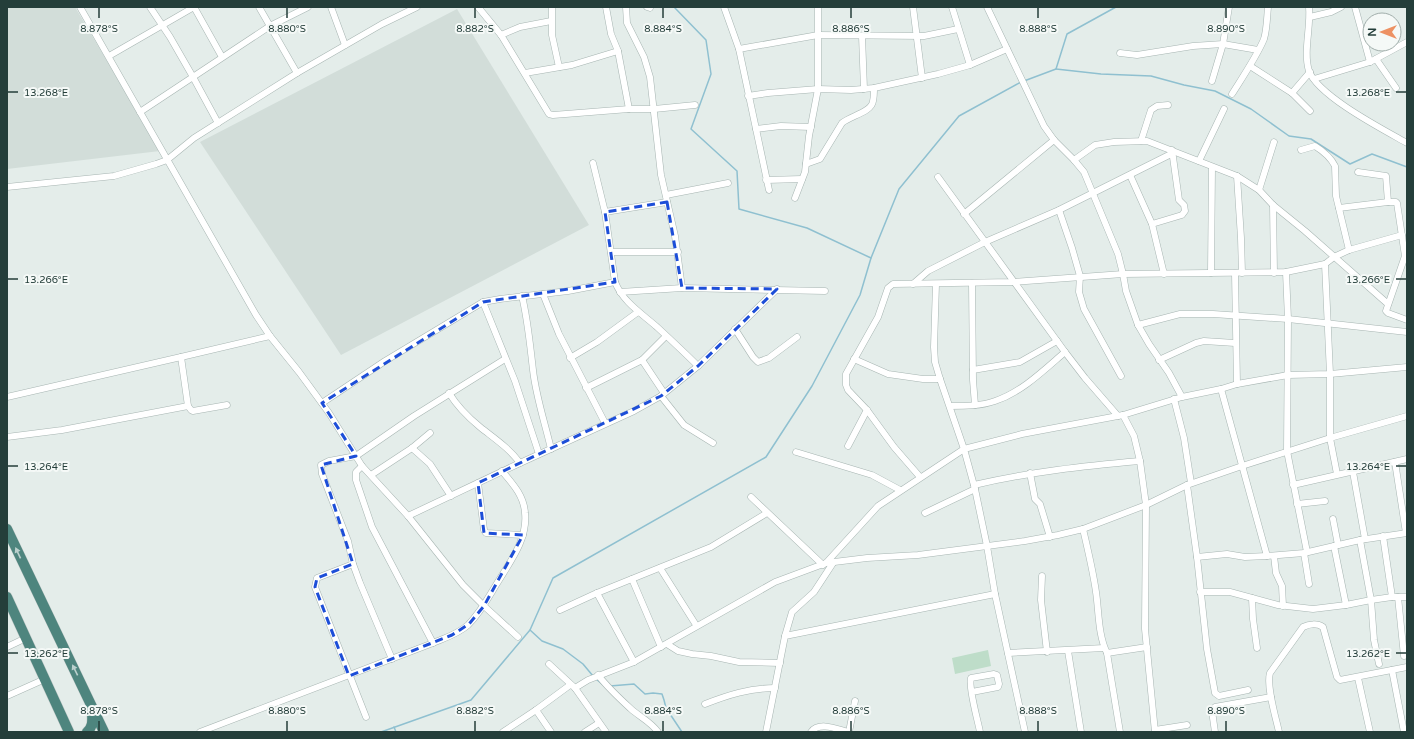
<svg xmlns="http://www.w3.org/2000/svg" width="1414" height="739" viewBox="0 0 1414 739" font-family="'Varela Round',sans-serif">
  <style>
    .built { fill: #d2ddd9 }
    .garden { fill: #beddc9 }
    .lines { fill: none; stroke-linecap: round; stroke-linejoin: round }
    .stream { stroke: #8fc0d0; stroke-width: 1.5 }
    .minor-casing { stroke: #a7b5b2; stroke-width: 7 }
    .trunk-casing { stroke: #c2c9c8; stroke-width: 11 }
    .minor { stroke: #fff; stroke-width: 6 }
    .trunk { stroke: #4e857e; stroke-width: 10 }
    .oneway { fill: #bbd0cd }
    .marked { fill: none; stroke: #1d4ed8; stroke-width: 3; stroke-dasharray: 8 5; stroke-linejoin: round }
    .ticks { fill: none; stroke: #243e3a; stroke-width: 1.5 }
    .ticks-label { font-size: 10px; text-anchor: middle; fill: #243e3a; stroke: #f5f9f7; stroke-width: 4; stroke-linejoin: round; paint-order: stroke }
  </style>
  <rect width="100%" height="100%" fill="#e4edea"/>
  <g class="built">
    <polygon points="7,7 75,7 160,151 7,169"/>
    <polygon points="457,9 589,225 341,355 200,142"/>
  </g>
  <polygon class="garden" points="988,650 991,666 955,674 952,658"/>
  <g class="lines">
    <g class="stream">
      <polyline points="674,7 706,40 711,74 691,129 737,171 739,209 807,228 871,258 899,189 959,116 1021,82"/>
      <polyline points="1056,69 1101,74 1151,76 1184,85 1215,91 1251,109 1289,136 1311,139 1350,164 1372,154 1407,167"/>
      <polyline points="1024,81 1056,69 1067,34 1116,7"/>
      <polyline points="530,630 542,641 563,649 583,664 593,676"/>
      <polyline points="596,679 602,684"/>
      <polyline points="610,686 634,684 645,694 653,693 662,694 664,700 666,708 682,732"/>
      <polyline points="394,727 396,732"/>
      <polyline points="381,732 471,700 530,630 553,578 766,457 812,386 860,295 871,258"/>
    </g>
    <defs>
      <g id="minor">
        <polyline points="80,7 256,315 270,336 299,372 329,413 362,466 408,516 463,585 484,606 518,637"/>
        <polyline points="150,7 170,37 193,77 218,123"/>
        <polyline points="194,7 222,57"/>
        <polyline points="259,7 297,73"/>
        <polyline points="331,7 345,45"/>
        <polyline points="478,7 501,35 549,114 553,115 629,109 654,109 695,105"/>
        <polyline points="552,7 552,35 559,67"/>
        <polyline points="606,7 611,34 618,51 629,109"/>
        <polyline points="626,7 627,23 644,57 650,77 661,175 675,236 682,288"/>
        <polyline points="647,7 650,8"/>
        <polyline points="724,7 739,49 769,190"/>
        <polyline points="913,7 922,78"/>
        <polyline points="952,7 970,65"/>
        <polyline points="987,7 1044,126 1054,140 1074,160 1084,172 1118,254 1123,274 1126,291 1138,325 1149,344 1169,373 1182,397"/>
        <path d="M1309,7c2,20 -6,45 0,64 9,25 75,59 98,72"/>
        <polyline points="1355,7 1370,62"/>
        <polyline points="1310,17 1331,12 1341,7"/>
        <polyline points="501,35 520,27 551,21"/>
        <polyline points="862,36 864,89"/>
        <polyline points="739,49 818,35 924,36 958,29"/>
        <polyline points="1120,53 1137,55 1193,46 1223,44 1258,50"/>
        <polyline points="109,56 194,7"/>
        <polyline points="1376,59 1396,88"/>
        <polyline points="1250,66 1292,93 1310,111"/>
        <polyline points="525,73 572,65 618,51"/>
        <polyline points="1314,79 1370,62 1407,42"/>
        <polyline points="1212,81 1223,44 1229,7"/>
        <polyline points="1292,93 1310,72"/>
        <path d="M1232,94c10,-16 25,-38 32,-55 3,-10 3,-22 4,-32"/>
        <polyline points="748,96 768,93 818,89 851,90 874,88 938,74 970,65 1007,49"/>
        <polyline points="140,112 270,26 308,7"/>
        <polyline points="756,129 781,126 811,127"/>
        <polyline points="1141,141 1151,110 1157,106 1168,105"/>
        <path d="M1301,150l14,-4c8,5 16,12 20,20l1,30 13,54"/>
        <polyline points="1074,160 1095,145 1114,142 1147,141 1237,176 1259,190 1273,205 1305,231 1388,304"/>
        <polyline points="1199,161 1224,109"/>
        <path d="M593,163l12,49 10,70c8,20 26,31 42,45 14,13 28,26 41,39"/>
        <path d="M806,164l14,-5 22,-36c8,-7 30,-11 31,-22 1,-4 1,-9 1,-13"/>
        <polyline points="1358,172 1386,176 1388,202"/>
        <polyline points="1130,175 1152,224 1164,274"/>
        <polyline points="1237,176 1241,238 1242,273"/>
        <polyline points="938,177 1065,352 1085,378 1118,416"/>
        <polyline points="766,180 802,179"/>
        <polyline points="7,187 114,176 156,164 167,160 194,138 297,73 382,24 417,7"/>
        <polyline points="1259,190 1274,142"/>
        <polyline points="666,195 728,183"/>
        <polyline points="795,198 805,172 809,136 818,89 818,7"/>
        <polyline points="1273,205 1274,273"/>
        <polyline points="1339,208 1388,202 1396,202 1397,203 1405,256 1386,311 1388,313 1407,320"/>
        <polyline points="1059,210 1072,248 1080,276 1079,292 1084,309 1121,376"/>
        <polyline points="605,212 667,202"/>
        <polyline points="964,214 1054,140"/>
        <polyline points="1152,224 1182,215 1185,211 1184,205 1179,200 1172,150"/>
        <polyline points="611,252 678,252"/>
        <polyline points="1325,264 1330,374 1330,438 1337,474"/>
        <polyline points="1286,272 1288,319 1287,451 1307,552"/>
        <polyline points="1211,273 1212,167"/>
        <polyline points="1235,273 1237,384"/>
        <polyline points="972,283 973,380 975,405"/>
        <polyline points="913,284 928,271 985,242 1059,210 1173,153"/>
        <polyline points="936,284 934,347 935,362 940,379 964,449 975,489 987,546 995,594 1025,732"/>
        <polyline points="620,292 682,288 825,291"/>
        <polyline points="543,294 559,334 605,423"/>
        <path d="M522,296c6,25 8,49 11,74 3,27 12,53 18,79"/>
        <polyline points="483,302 515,381 539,454"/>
        <polyline points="1138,325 1180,314 1213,314 1288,319 1407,332"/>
        <polyline points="735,329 753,357 758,362 769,358 797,337"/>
        <polyline points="570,358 597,342 638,312"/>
        <polyline points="854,359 888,374 923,379 940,379"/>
        <polyline points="642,360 664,393"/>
        <polyline points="1159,360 1196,343 1204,341 1235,343"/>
        <polyline points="973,370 1020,362 1057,341"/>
        <polyline points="586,388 642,360 666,336"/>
        <polyline points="1221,389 1267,556 1304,553 1360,540 1407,533"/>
        <path d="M449,393c8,13 20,25 31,34 15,12 29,21 40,36"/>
        <polyline points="661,396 684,425 713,443"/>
        <polyline points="7,397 181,357"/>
        <polyline points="1174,399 1184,438 1191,483"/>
        <polyline points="322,403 385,361 483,302 500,299 568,291 615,282"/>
        <polyline points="227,405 193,411 191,410 188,406 181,357 270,336"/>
        <path d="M950,406c15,0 31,0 45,-5 27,-9 49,-31 70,-49"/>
        <polyline points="1123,415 1134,436 1140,461 1146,505 1145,629 1155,732"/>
        <polyline points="7,437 62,430 188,406"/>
        <polyline points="848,446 867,410"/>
        <polyline points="412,448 430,464 451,496"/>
        <polyline points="796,452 872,475 900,490"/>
        <polyline points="1395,462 1406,533"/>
        <polyline points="362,466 356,472 356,480 372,527 433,643"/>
        <polyline points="1353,472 1365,539"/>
        <polyline points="1030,473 1035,499 1040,504 1050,537"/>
        <polyline points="371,475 412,448 430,433"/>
        <polyline points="920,477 894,447 867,410 848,390 846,385 846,374 878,317 888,288 893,284 1013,282 1123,274 1286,272 1325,264 1334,257 1349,250 1402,235"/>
        <polyline points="478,483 484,530 486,533 523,535"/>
        <path d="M974,485c55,-13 110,-19 166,-24"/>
        <polyline points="1187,485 1197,557 1207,649 1215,693 1219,696 1248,690"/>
        <polyline points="1293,485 1407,459"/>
        <polyline points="751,497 823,565"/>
        <polyline points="1297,504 1325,501"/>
        <polyline points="925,513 975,489"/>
        <polyline points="408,516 520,463 634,411 661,396 698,366 777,289"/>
        <polyline points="1333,519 1338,545"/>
        <path d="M1083,529c5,21 10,42 13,63 3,20 2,43 11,61l13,79"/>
        <polyline points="1383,536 1392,597"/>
        <polyline points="1360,540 1371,600 1374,640 1379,664"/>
        <polyline points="1334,546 1346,605"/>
        <polyline points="1304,553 1309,584"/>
        <polyline points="1274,556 1276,573 1282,586 1283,606"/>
        <polyline points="1197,557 1227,554 1245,557 1267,556"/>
        <polyline points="826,563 878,506 964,449 1022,434 1123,415 1182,397 1221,389 1237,384 1288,375 1330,374 1407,367"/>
        <polyline points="353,564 317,578 315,587 366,717"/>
        <polyline points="660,568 696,625"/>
        <polyline points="1042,576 1041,600 1047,652"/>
        <polyline points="632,579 661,647"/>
        <polyline points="1200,592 1230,592 1278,605 1313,609 1346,605 1371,600 1392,597 1407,597"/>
        <polyline points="597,593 634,662"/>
        <polyline points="1398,597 1404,656"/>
        <polyline points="1252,598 1253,619 1257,648"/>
        <polyline points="560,610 597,593 711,547 767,513"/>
        <polyline points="785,636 792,612 814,592 833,563"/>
        <polyline points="667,644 678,651 692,654 711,656 739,662 780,663"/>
        <polyline points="7,647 26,638"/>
        <polyline points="1068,651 1081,732"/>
        <polyline points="1008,653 1104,648"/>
        <polyline points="1107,653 1147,647"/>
        <polyline points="392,659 360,583 353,564 348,541 322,474 321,465 329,461 356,456 414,416 505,359"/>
        <polyline points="549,664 575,688 606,732"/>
        <polyline points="1392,670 1404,732"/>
        <path d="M598,675c10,13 21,23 33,34 9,8 20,13 27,23"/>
        <polyline points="1358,678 1370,732"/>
        <polyline points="575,688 588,680 634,662 775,582 826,563 867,558 918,555 1025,541 1058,535 1083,529 1146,505 1187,485 1242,466 1330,438 1407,416"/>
        <path d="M972,692l26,-5 1,-3 -2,-9 -3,-1 -23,4c-3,9 7,43 9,54"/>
        <polyline points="7,696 45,679"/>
        <path d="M705,704c23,-9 45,-16 70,-16"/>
        <polyline points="536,710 551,732"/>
        <polyline points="1155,730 1187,725"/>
        <path d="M200,732l233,-89c12,-5 25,-9 35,-18 12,-12 19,-25 28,-40 13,-22 32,-45 29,-72 -1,-17 -12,-29 -23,-42"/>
        <polyline points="503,732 536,710 570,685"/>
        <polyline points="585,732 599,723"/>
        <polyline points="766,732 785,636 995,594"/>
        <path d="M811,732c8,-11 26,-3 37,0"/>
        <polyline points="849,732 855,701"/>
        <polyline points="1215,732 1212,711 1215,707 1271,697"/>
        <path d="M1279,732c-3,-14 -13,-46 -9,-59l33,-46c6,-3 14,-4 20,0l14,50 3,3 67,-13"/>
      </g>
      <g id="trunk">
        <polyline points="7,529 104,732"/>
        <polyline points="7,597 69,732"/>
        <path d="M87,732c7,-6 5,-13 5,-22"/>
      </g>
    </defs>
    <use href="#minor" class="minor-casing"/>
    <use href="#trunk" class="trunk-casing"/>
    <use href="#minor" class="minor"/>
    <use href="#trunk" class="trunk"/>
  </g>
  <defs><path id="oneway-solid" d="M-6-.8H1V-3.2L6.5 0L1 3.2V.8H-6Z"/></defs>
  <g class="oneway">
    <use href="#oneway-solid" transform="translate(18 553) rotate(-115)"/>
    <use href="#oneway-solid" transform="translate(75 670) rotate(-116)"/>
  </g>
  <path class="marked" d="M667,202l15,86 95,1 -79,77 -37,30 -183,87 6,50 39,2 -39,71 -15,18 -17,11 -103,41 -34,-89 2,-9 36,-14 -32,-99 35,-9 -34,-53 161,-101 132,-20 -10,-70z"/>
  <path class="ticks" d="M99,8v10M287,8v10M475,8v10M663,8v10M851,8v10M1038,8v10M1226,8v10M8,92h10M1396,92h10M8,279h10M1396,279h10M8,466h10M1396,466h10M8,653h10M1396,653h10M99,721v10M287,721v10M475,721v10M663,721v10M851,721v10M1038,721v10M1226,721v10"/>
  <g class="ticks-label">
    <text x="99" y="32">8.878°S</text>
    <text x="287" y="32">8.880°S</text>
    <text x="475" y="32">8.882°S</text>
    <text x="663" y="32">8.884°S</text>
    <text x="851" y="32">8.886°S</text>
    <text x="1038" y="32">8.888°S</text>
    <text x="1226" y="32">8.890°S</text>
    <text x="1368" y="96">13.268°E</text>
    <text x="46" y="96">13.268°E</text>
    <text x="1368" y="283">13.266°E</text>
    <text x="46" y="283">13.266°E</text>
    <text x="1368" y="470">13.264°E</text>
    <text x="46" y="470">13.264°E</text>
    <text x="1368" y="657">13.262°E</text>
    <text x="46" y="657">13.262°E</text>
    <text x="99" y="714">8.878°S</text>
    <text x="287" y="714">8.880°S</text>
    <text x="475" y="714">8.882°S</text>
    <text x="663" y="714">8.884°S</text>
    <text x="851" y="714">8.886°S</text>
    <text x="1038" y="714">8.888°S</text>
    <text x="1226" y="714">8.890°S</text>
  </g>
  <rect width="1414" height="739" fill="none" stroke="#243e3a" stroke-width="16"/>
  <g transform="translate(1382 32) rotate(270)"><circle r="19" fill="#f5f9f7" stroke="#a1aeab"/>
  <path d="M0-3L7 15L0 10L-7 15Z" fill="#ed9163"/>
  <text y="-6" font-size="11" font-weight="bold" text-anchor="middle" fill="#243e3a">N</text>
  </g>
</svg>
